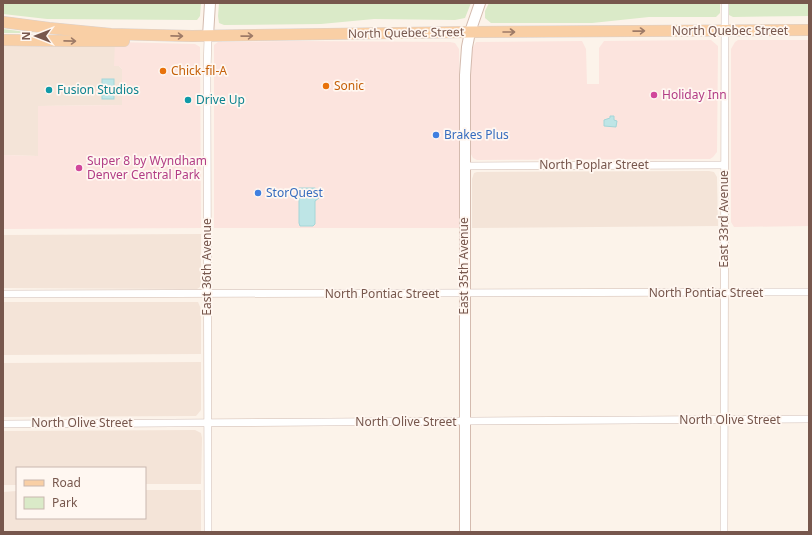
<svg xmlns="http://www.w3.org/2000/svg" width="812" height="535" viewBox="0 0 812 535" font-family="'Noto Sans',sans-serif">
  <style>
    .residential { fill: #f4e4d8 }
    .commercial { fill: #fce4de }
    .green { fill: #daeac8 }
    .water { fill: #bee5e6; stroke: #a4d6d8 }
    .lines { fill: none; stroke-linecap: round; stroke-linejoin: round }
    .street-casing { stroke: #d1bcb2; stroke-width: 8 }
    .secondary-casing { stroke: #d4bbaf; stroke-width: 12 }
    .primary-casing { stroke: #d9d0cd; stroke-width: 12 }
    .street { stroke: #fff; stroke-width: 7 }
    .secondary { stroke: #fff; stroke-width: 10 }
    .primary { stroke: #f9cfa5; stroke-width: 11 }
    .oneway { stroke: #9e7b67 }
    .food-dot { fill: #e8710a; stroke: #fff7f1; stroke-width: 1.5 }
    .culture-dot { fill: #0f9aa8; stroke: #fff7f1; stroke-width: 1.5 }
    .hotel-dot { fill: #d1479c; stroke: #fff7f1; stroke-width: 1.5 }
    .shop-dot { fill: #3f7fe0; stroke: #fff7f1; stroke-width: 1.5 }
    .labels { text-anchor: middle; stroke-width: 3.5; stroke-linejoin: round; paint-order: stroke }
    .street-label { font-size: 12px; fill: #77574d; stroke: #fff7f1 }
    .food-label { font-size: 12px; fill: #c56008; stroke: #fff7f1; text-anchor: start }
    .culture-label { font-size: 12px; fill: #0d838f; stroke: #fff7f1; text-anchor: start }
    .hotel-label { font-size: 12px; fill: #b23c85; stroke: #fff7f1; text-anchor: start }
    .shop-label { font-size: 12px; fill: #366cbe; stroke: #fff7f1; text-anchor: start }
  </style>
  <rect width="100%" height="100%" fill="#fcf3ea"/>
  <g class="residential">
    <polygon points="115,42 115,66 119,66 122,69 123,105 38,106 38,156 3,155 3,43"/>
    <polygon points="709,171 714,172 717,177 718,226 472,228 472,179 474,173 477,172"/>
    <polygon points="201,234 201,283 200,287 197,289 3,288 3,235"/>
    <polygon points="3,302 198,302 201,309 201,354 3,355"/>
    <polygon points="201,362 201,410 196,416 3,417 3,363"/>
    <polygon points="195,430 201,433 202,438 201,484 145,484 145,468 17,468 17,485 3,485 3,431"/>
    <polygon points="145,490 201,490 201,532 3,532 3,492 17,491 17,518 145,518"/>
  </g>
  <g class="commercial">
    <polygon points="711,40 718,46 717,152 713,157 710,159 477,160 473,158 471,154 471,53 472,49 476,42 582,41 586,49 587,84 599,84 599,48 604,41"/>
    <polygon points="738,40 809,40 809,226 734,227 731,222 731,49 735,42"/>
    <polygon points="297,41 450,42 455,43 459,49 460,111 459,228 214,228 214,45 218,42"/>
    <polygon points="115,42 195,44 200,47 201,228 3,229 3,155 38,156 38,106 122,105 122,69 119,66 114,66"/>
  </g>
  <g class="green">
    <polygon points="3,3 201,3 200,16 197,20 194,20 47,19 3,14"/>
    <polygon points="219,3 471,3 465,18 455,20 374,19 321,24 224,25 219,23 218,16"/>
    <polygon points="489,3 720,3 720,13 716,17 649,17 592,23 491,23 485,18 485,11"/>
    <polygon points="729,3 809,3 809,16 733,17 729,15"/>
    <polygon points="3,29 34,33 3,33"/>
  </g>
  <g class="water">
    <rect x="102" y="79" width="12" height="20"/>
    <polygon points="610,116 614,116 614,120 617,121 616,127 604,126 604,120 610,118"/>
    <polygon points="299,188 315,188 319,191 319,198 315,201 315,224 313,226 300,226 299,223"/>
  </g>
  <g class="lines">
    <defs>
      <g id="street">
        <polyline points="465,166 724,165"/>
        <polyline points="3,294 809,292"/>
        <polyline points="3,424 809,419"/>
        <polyline points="208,532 207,73 208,36"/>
        <polyline points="724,532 725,3"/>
      </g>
      <g id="secondary">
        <polyline points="208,36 210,3"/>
        <polyline points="465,532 465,75 467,47 470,32 480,3"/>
      </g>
      <g id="primary">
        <polyline points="3,22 49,28 111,34 192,36 470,32 809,30"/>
        <polyline points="3,40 76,41 124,41"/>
      </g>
    </defs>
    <use href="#street" class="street-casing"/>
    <use href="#secondary" class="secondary-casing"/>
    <use href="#primary" class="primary-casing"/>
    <use href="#street" class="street"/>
    <use href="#secondary" class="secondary"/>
    <use href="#primary" class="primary"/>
  </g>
  <defs><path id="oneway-shaft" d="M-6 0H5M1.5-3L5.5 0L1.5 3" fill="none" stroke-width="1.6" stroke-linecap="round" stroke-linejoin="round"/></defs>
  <g class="oneway">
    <use href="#oneway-shaft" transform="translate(639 31) rotate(-1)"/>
    <use href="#oneway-shaft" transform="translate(509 32)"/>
    <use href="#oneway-shaft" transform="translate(177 36) rotate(1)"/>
    <use href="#oneway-shaft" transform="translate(247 36) rotate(-1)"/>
    <use href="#oneway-shaft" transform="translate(70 41) rotate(1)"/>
  </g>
  <g class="food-dot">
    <circle cx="163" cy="71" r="4"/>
    <circle cx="326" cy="86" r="4"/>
  </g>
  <g class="culture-dot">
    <circle cx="49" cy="90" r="4"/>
    <circle cx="188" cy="100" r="4"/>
  </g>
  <g class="hotel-dot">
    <circle cx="654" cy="95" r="4"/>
    <circle cx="79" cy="168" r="4"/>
  </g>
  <g class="shop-dot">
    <circle cx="436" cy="135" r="4"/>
    <circle cx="258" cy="193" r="4"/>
  </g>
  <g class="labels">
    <g class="street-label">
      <text x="730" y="35">North Quebec Street</text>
      <text transform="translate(406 33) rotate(-1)" y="4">North Quebec Street</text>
      <text x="594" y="169">North Poplar Street</text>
      <text transform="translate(724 219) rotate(-90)" y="4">East 33rd Avenue</text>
      <text transform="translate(464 266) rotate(-90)" y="4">East 35th Avenue</text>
      <text transform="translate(207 267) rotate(-90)" y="4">East 36th Avenue</text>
      <text x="706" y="297">North Pontiac Street</text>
      <text x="382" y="298">North Pontiac Street</text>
      <text x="730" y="424">North Olive Street</text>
      <text x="406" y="426">North Olive Street</text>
      <text x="82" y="427">North Olive Street</text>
    </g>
    <g class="food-label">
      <text x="171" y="75">Chick-fil-A</text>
      <text x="334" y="90">Sonic</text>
    </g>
    <g class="culture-label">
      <text x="57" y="94">Fusion Studios</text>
      <text x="196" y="104">Drive Up</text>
    </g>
    <g class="hotel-label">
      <text x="662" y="99">Holiday Inn</text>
      <text x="87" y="165">Super 8 by Wyndham<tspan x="87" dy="14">Denver Central Park</tspan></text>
    </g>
    <g class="shop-label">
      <text x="444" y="139">Brakes Plus</text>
      <text x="266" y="197">StorQuest</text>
    </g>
  </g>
  <rect width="812" height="535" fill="none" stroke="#77574d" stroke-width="8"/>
  <rect x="16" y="467" width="130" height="52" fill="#fff7f1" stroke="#c9b7af"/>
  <rect x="24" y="480" width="20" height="6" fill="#f9cfa5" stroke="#c9b7af"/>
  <text x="52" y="487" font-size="12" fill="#77574d">Road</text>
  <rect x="24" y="497" width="20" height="12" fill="#daeac8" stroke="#c9b7af"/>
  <text x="52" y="507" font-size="12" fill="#77574d">Park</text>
  <g transform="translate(36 36) rotate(270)" stroke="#fff7f1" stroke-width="3" paint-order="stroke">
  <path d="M0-3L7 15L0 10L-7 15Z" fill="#77574d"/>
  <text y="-6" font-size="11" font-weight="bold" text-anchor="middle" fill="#77574d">N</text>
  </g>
</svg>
